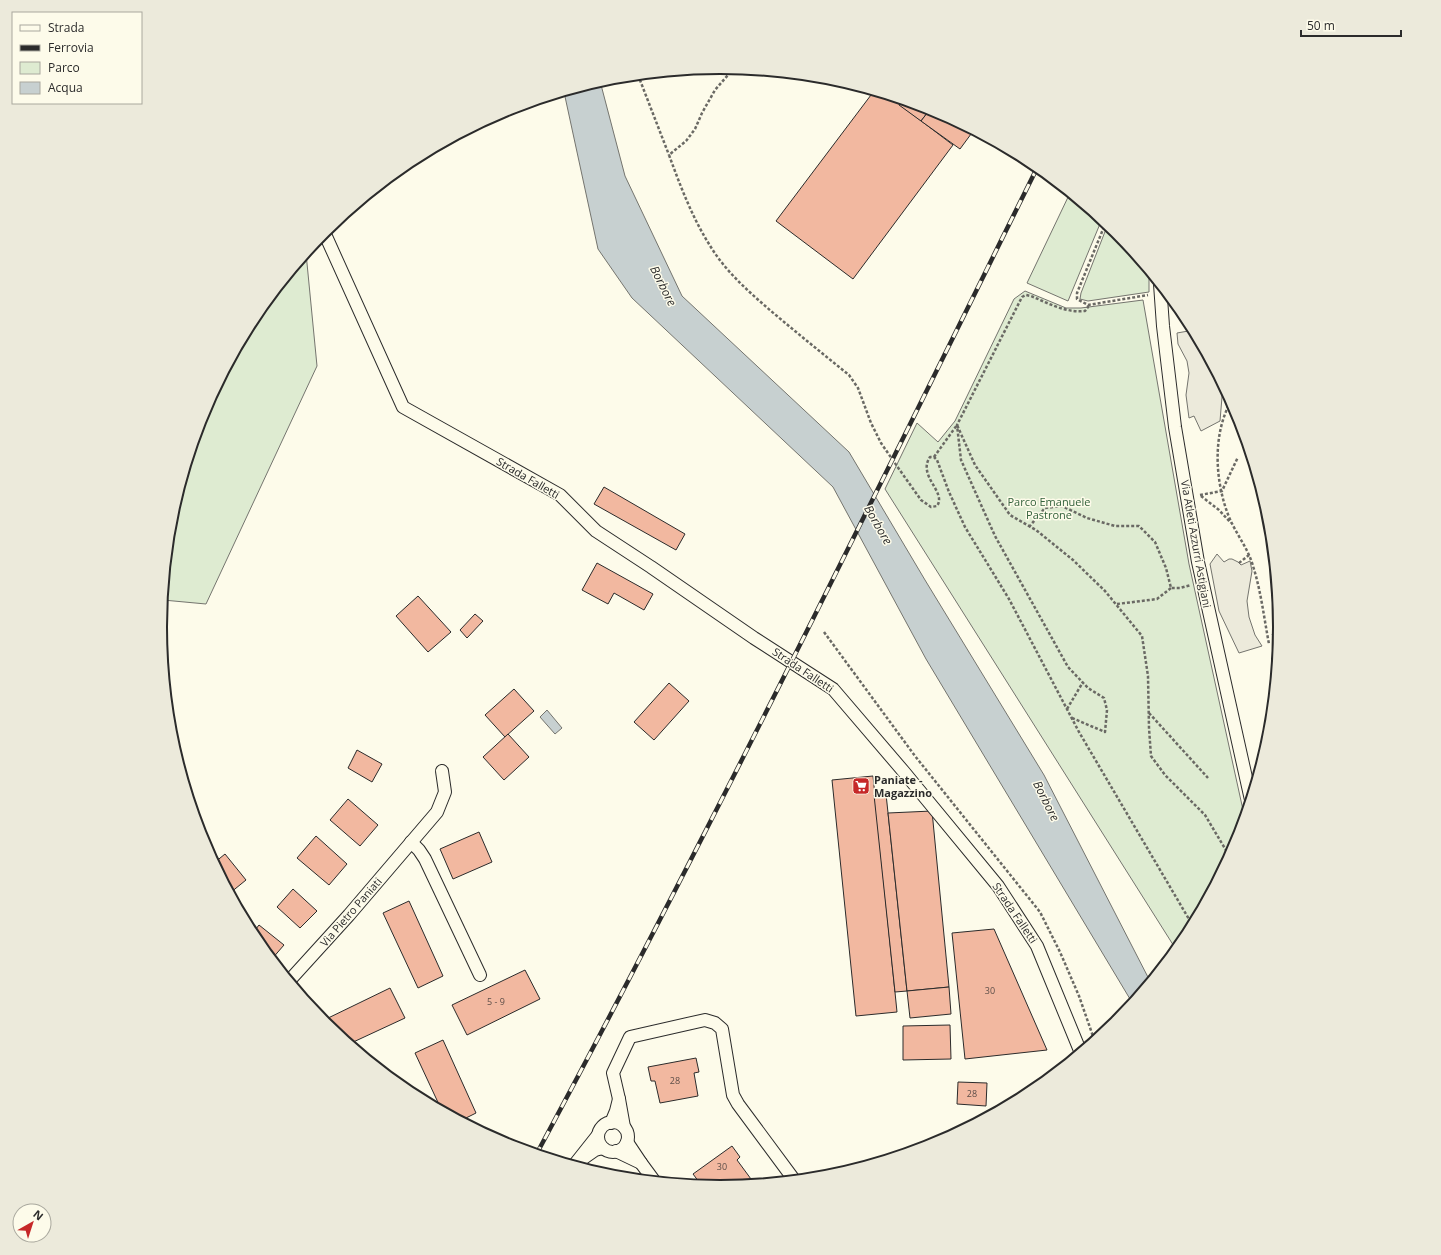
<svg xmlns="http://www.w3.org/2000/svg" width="1441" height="1255" viewBox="0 0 1441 1255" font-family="'Open Sans',sans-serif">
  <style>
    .green { fill: #deebd1; stroke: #74746e }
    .parking { fill: #eceadb; stroke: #74746e }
    .water { fill: #c7d0d0; stroke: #74746e }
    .building { fill: #f2b8a0; stroke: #2b2b2b }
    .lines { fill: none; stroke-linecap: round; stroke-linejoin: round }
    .minor-casing { stroke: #2b2b2b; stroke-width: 14 }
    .path { stroke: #6a6964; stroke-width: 2.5; stroke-dasharray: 3 2; stroke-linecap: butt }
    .minor { stroke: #fdfbea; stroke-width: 12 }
    .rail-casing { stroke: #2b2b2b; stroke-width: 4.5 }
    .rail { stroke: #fdfbea; stroke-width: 3; stroke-dasharray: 9; stroke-linecap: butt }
    .labels { text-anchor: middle; stroke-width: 3; stroke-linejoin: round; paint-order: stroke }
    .number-label { font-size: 9px; fill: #5d4e48 }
    .street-label { font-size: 11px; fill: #2b2b2b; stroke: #fdfbea }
    .park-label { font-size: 11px; fill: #34623c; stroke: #fdfbea }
    .poi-label { font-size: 11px; font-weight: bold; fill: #2b2b2b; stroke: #fdfbea; text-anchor: start }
    .water-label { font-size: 12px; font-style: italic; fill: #2b2b2b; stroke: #fdfbea }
    .rim { fill: none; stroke: #2b2b2b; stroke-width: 2 }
  </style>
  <rect width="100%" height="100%" fill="#fdfbea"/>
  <g class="green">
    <polygon points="1070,193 1102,219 1068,301 1027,283"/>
    <polygon points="1108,224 1117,231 1149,270 1149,292 1088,301 1080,299 1081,293"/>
    <polygon points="306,253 317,366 206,604 163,600 171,518 203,413 255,316"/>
    <polygon points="1025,291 1066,308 1081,308 1143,300 1189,564 1245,819 1238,842 1186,939 1177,951 885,489 917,423 938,442 955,421 1014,299"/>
  </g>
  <g class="parking">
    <polygon points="1194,330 1223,385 1220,421 1201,431 1194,416 1189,418 1186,395 1189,373 1187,361 1178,344 1177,333"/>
    <polygon points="1217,554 1224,562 1229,559 1232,559 1238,562 1241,565 1250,561 1252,571 1247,601 1249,617 1255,635 1262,646 1239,653 1219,611 1210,564"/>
  </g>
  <g class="water">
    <polygon points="600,81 625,176 682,296 849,452 925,580 1044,775 1151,983 1133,1004 926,659 833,487 632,298 598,249 564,92"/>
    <polygon points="547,710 562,728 555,734 540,717"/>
  </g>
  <g class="building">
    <polygon points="874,91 887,95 953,145 853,279 776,221"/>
    <polygon points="903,100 931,108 921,121 899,105"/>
    <polygon points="931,108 974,130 960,149 921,121"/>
    <polygon points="604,487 685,534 676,550 594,504"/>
    <polygon points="597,563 653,594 644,610 614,593 608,604 582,590"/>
    <polygon points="418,596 451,632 428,652 396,616"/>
    <polygon points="475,614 483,621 467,638 460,630"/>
    <polygon points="1280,622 1281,628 1280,642 1272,635"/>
    <polygon points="669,683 689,701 654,740 634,722"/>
    <polygon points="514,689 534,711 505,737 485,715"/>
    <polygon points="508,734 529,757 504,780 483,757"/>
    <polygon points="357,750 382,764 372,782 348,768"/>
    <polygon points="873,776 897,1012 856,1016 832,780"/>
    <polygon points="886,794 907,991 895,992 874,795"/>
    <polygon points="348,799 378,825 360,846 330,820"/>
    <polygon points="932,811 949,987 907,991 888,813"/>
    <polygon points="479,832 492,862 453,879 440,849"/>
    <polygon points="316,836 347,864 329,885 297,858"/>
    <polygon points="225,854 246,880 230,893 214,863"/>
    <polygon points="293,889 317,911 300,928 277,907"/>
    <polygon points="409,901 443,976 418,988 383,913"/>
    <polygon points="259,925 284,945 271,960 252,934"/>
    <polygon points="994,929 1047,1050 965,1059 952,933"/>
    <polygon points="525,970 540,999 467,1035 452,1005"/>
    <polygon points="949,987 951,1014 910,1018 907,991"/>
    <polygon points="390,988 405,1018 349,1044 322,1021"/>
    <polygon points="950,1025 951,1059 903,1060 903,1026"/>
    <polygon points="443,1040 476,1113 460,1121 442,1111 415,1053"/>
    <polygon points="696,1058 699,1072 694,1073 698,1096 660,1103 655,1081 651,1081 648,1067"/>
    <polygon points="958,1082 987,1083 986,1106 957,1104"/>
    <polygon points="732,1146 740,1157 737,1160 751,1179 741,1186 720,1188 707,1187 705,1184 702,1186 693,1174"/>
  </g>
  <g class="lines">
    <defs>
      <g id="minor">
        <polyline points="324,232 403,407 560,495 596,531 651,567 754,638 833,689 904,772 998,886 1037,946 1081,1053"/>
        <polyline points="1160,284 1163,326 1175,427 1198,562 1251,800"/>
        <polyline points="411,842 419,850 425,859 480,975"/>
        <polyline points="289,981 349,915 437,812 445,792 442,771"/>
        <polyline points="619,1099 613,1073 630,1037 705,1020 715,1023 722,1029 733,1095 738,1104 795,1181"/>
        <circle cx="613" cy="1137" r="15"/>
        <polyline points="611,1123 616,1111 619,1099 624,1127"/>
        <polyline points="598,1135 575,1164 595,1150 603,1148"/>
        <polyline points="616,1151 641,1163 627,1142"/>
        <polyline points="641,1163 655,1182"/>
      </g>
    </defs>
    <use href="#minor" class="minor-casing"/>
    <g class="path">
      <path d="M734,68l-19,22 -13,23 -7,16 -9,12 -17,14c11,30 23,62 40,89 16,27 39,47 62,67 26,22 52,43 78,64l9,13 13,35 10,20 18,26 22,31 10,7 6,-1c10,-14 -20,-30 -7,-49h4l3,3 12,32 16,35 44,72 70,133 114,194"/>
      <polyline points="638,75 669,155"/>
      <polyline points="1106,222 1077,293 1077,299 1088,305 1148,295"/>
      <path d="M1231,401c-19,34 -16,81 -2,116 7,17 19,31 24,49 8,25 11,52 16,78"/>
      <polyline points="934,457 957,425 975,465 1010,515 1036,530 1073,560 1105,591 1142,636 1148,676 1149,728 1151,756 1165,775 1205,815 1230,857"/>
      <polyline points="1200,495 1222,491 1238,457"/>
      <polyline points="1201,496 1219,510 1231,523"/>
      <polyline points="1029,527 1045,508 1062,506 1087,518 1115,526 1139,526 1155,542 1166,568 1171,588 1180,588 1191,585"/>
      <polyline points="1239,563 1249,555"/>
      <polyline points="1117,604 1157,599 1171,588"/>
      <polyline points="824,632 915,756 1040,912 1060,952 1079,996 1095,1042"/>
      <polyline points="1067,709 1083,682"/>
      <polyline points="1149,713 1208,778"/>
      <path d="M1072,718l33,14 2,-22 -3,-12 -16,-10 -20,-21 -73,-131 -34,-76 -4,-35 65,-128 4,-2 5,1c17,7 34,17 54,15l3,-4v-2"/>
    </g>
    <use href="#minor" class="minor"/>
    <defs>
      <path id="rail" d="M536,1155c175,-326 338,-658 502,-989"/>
    </defs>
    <use href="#rail" class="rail-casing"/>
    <use href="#rail" class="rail"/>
  </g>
  <defs>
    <symbol id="supermarket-square" viewBox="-11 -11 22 22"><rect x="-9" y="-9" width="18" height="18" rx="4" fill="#c62828" stroke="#fdfbea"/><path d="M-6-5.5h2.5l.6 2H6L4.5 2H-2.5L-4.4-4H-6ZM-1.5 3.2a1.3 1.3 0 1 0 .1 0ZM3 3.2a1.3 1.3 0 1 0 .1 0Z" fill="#fff"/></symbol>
  </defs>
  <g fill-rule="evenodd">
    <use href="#supermarket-square" x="851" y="776" width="20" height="20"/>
  </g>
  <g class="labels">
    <g class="number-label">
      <text x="990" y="994">30</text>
      <text x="496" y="1005">5 - 9</text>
      <text x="675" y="1084">28</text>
      <text x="972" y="1097">28</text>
      <text x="722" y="1170">30</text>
    </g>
    <g class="street-label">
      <text transform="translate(528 478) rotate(30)" y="4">Strada Falletti</text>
      <text transform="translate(1196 544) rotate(80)" y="4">Via Atleti Azzurri Astigiani</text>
      <text transform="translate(803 670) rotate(34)" y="4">Strada Falletti</text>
      <text transform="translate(351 912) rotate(-49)" y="4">Via Pietro Paniati</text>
      <text transform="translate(1015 913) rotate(56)" y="4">Strada Falletti</text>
    </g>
    <g class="park-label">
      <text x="1049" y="506">Parco Emanuele<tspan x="1049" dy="13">Pastrone</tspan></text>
    </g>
    <g class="poi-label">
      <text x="874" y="784">Paniate -<tspan x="874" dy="13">Magazzino</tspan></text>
    </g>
    <g class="water-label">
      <text transform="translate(663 286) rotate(63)" y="4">Borbore</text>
      <text transform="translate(878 525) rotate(60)" y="4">Borbore</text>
      <text transform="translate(1046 801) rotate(63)" y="4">Borbore</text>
    </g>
  </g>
  <path d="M0 0H1441V1255H0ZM167 627a553 553 0 1 1 1106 0a553 553 0 1 1-1106 0Z" fill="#eceadb" fill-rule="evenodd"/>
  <path class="rim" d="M167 627a553 553 0 1 1 1106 0a553 553 0 1 1-1106 0Z"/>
  <rect x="12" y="12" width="130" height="92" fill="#fdfbea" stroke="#a9a89e"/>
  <rect x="20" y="25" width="20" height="6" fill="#fdfbea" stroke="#a9a89e"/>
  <text x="48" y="32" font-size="12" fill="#2b2b2b">Strada</text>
  <rect x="20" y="45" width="20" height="6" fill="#2b2b2b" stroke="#a9a89e"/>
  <text x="48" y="52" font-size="12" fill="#2b2b2b">Ferrovia</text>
  <rect x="20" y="62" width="20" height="12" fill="#deebd1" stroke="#a9a89e"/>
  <text x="48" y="72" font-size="12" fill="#2b2b2b">Parco</text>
  <rect x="20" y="82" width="20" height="12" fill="#c7d0d0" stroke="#a9a89e"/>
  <text x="48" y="92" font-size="12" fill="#2b2b2b">Acqua</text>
  <g transform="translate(32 1223) rotate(39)"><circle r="19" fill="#fdfbea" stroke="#a9a89e"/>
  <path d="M0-3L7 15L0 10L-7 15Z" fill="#c62828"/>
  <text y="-6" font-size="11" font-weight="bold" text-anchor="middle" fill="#2b2b2b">N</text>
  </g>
  <path d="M1301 30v6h100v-6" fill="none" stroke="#2b2b2b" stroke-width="2"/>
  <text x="1307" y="30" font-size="12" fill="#2b2b2b" stroke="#fdfbea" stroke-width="3" paint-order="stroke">50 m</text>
</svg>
